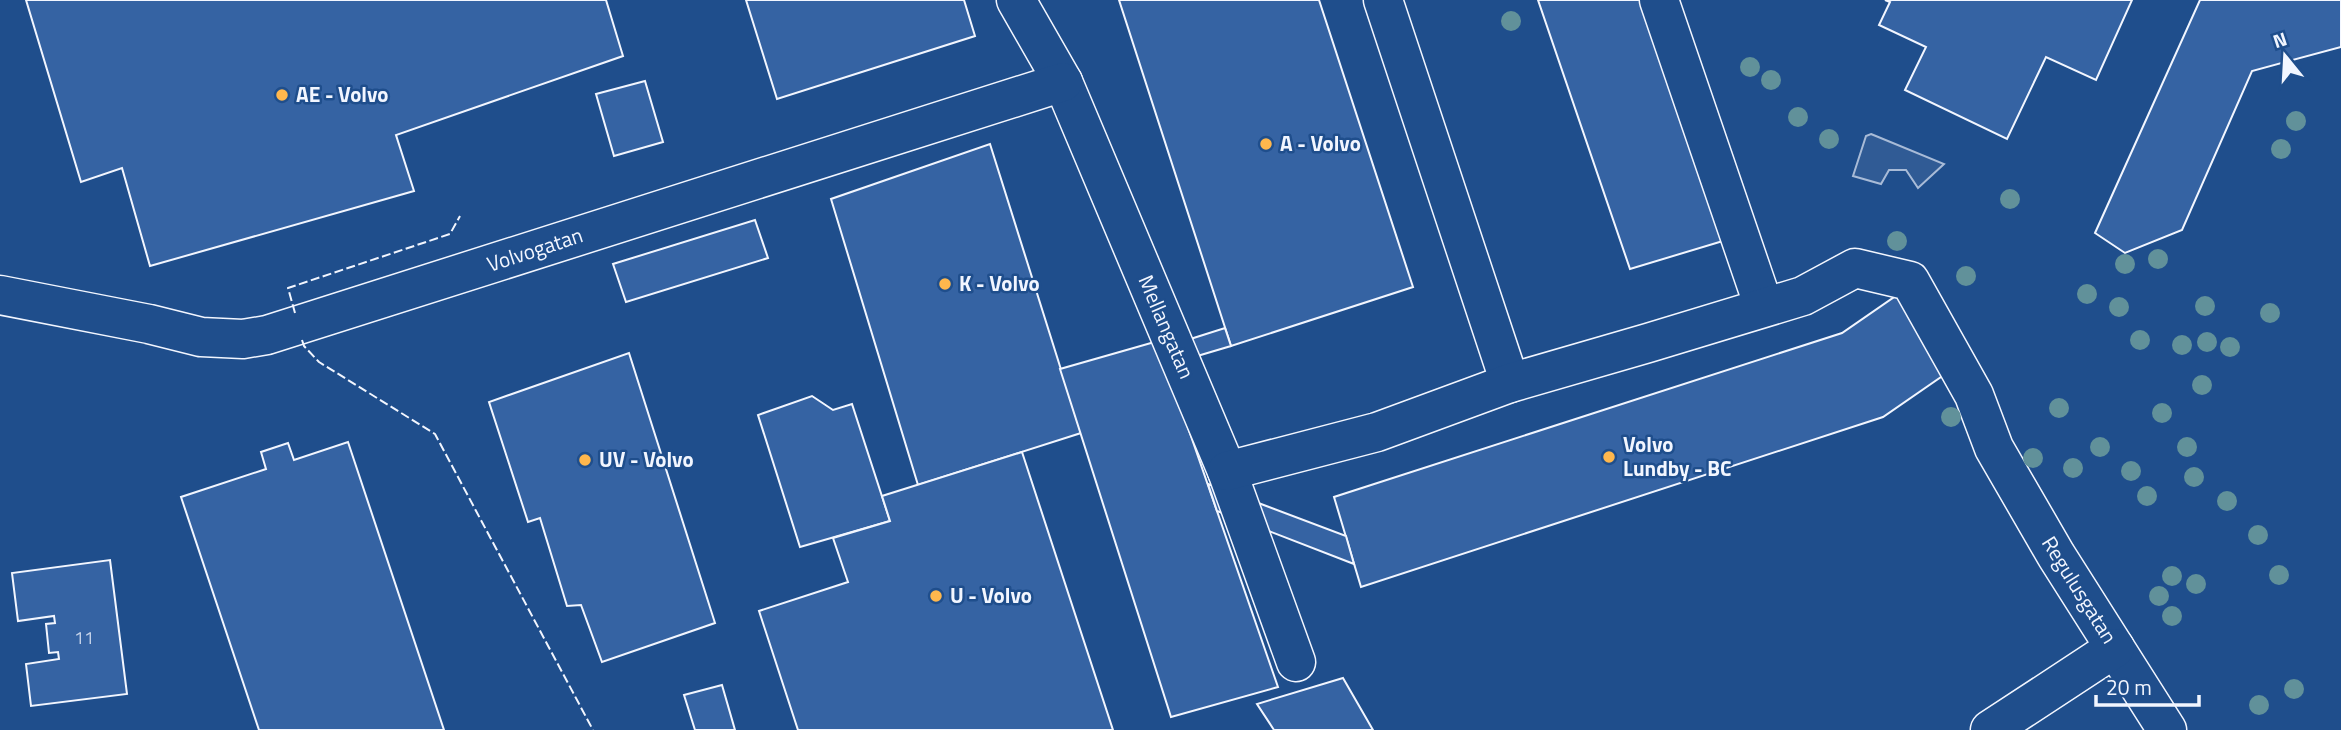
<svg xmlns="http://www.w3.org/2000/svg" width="2341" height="730" viewBox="0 0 2341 730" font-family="'Titillium Web',sans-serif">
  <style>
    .green { fill: #305b95; stroke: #a8bbd7; stroke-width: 2 }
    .building { fill: #3563a3; stroke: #f2f6ff; stroke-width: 2 }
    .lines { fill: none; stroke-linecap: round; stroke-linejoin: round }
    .minor-casing { stroke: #f2f6ff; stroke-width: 41 }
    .minor { stroke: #1f4e8c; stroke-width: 38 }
    .fence { stroke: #f2f6ff; stroke-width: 2; stroke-dasharray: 9 3.5; stroke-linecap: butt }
    .tree { fill: #61919a }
    .poi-dot { fill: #ffb74d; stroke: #1f4e8c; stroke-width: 2.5 }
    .labels { text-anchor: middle; stroke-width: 5; stroke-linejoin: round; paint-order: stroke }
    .number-label { font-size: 18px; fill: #c3d1e8 }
    .poi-label { font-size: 21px; font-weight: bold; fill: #f2f6ff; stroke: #1f4e8c; text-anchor: start }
    .street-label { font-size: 21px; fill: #f2f6ff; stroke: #1f4e8c }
  </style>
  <rect width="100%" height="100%" fill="#1f4e8c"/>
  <polygon class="green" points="1871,134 1944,164 1918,188 1906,170 1889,170 1881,184 1853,176 1866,136"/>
  <g class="building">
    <polygon points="26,0 606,0 623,56 396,135 414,191 150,266 122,168 81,182"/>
    <polygon points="746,0 964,0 975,36 777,99"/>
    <polygon points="1119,0 1319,0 1413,287 1231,346"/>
    <polygon points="1538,0 1678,0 1756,231 1630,269"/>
    <polygon points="1885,0 2132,0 2096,80 2046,57 2007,139 1905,90 1926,47 1879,25 1890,2"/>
    <polygon points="2200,0 2341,0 2341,47 2252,71 2182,230 2125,253 2095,233"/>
    <polygon points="645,81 663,142 614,156 596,94"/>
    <polygon points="990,144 1081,433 918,485 831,199"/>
    <polygon points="755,220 768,258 626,302 613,264"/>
    <polygon points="1903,291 1954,368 1883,417 1361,587 1334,497 1842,333"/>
    <polygon points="1225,328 1231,346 1167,365 1162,348"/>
    <polygon points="1158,341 1278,687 1171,717 1060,369"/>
    <polygon points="629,353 715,623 602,662 581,605 567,606 540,518 528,522 489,402"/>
    <polygon points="812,396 833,410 852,404 890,521 800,547 758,415"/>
    <polygon points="348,442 444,730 259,730 181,497 266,469 261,452 288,443 294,460"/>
    <polygon points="1022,452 1113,730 798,730 759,611 848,582 833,538 890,521 882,496"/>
    <polygon points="1208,484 1346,536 1354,564 1217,511"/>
    <polygon points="110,560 127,694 31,706 26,664 59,659 58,652 49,653 46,624 55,623 54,616 18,621 12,573"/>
    <polygon points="1343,678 1373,730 1274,730 1257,704"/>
    <polygon points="722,685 735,730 695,730 684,695"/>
  </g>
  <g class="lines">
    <defs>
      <g id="minor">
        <polyline points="1016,0 1063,82 1227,471 1296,662"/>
        <polyline points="1383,0 1510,383"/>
        <polyline points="1659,0 1764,307"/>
        <polyline points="0,295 149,324 201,337 243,339 267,335 1063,82"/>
        <polyline points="1227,471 1377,432 1510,383 1648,343 1803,296 1855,268 1910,281 1974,395 1994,448 2056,555 2167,730"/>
        <polyline points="1990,730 2115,648"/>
      </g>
    </defs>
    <use href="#minor" class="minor-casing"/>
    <use href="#minor" class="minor"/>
    <g class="fence">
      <polyline points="295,313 288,288 450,234 460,216"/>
      <polyline points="302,340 304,346 319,362 435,434 593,730"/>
    </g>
  </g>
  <g class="tree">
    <circle cx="1511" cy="21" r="10"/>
    <circle cx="1750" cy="67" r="10"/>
    <circle cx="1771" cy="80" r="10"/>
    <circle cx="1798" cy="117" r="10"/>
    <circle cx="2296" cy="121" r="10"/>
    <circle cx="1829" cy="139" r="10"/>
    <circle cx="2281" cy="149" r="10"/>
    <circle cx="2010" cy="199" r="10"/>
    <circle cx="1897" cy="241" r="10"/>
    <circle cx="2158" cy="259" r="10"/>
    <circle cx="2125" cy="264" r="10"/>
    <circle cx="1966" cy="276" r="10"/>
    <circle cx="2087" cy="294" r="10"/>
    <circle cx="2205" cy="306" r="10"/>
    <circle cx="2119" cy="307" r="10"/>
    <circle cx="2270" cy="313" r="10"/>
    <circle cx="2140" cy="340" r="10"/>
    <circle cx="2207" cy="342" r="10"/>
    <circle cx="2182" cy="345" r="10"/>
    <circle cx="2230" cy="347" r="10"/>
    <circle cx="2202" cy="385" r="10"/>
    <circle cx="2059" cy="408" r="10"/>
    <circle cx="2162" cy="413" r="10"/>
    <circle cx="1951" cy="417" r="10"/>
    <circle cx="2100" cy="447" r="10"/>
    <circle cx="2187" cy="447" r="10"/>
    <circle cx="2033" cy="458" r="10"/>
    <circle cx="2073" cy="468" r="10"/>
    <circle cx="2131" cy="471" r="10"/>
    <circle cx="2194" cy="477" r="10"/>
    <circle cx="2147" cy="496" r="10"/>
    <circle cx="2227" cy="501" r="10"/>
    <circle cx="2258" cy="535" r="10"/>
    <circle cx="2279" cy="575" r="10"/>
    <circle cx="2172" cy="576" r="10"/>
    <circle cx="2196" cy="584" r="10"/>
    <circle cx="2159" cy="596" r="10"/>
    <circle cx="2172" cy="616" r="10"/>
    <circle cx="2294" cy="689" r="10"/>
    <circle cx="2259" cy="705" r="10"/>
  </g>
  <g class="poi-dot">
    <circle cx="282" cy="95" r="7"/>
    <circle cx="1266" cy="144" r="7"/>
    <circle cx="945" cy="284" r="7"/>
    <circle cx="1609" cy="457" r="7"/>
    <circle cx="585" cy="460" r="7"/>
    <circle cx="936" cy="596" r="7"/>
  </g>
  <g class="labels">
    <g class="number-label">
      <text x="84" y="644">11</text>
    </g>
    <g class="poi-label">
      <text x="296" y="102">AE - Volvo</text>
      <text x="1280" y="151">A - Volvo</text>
      <text x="959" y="291">K - Volvo</text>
      <text x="1623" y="452">Volvo<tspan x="1623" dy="24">Lundby - BC</tspan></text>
      <text x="599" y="467">UV - Volvo</text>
      <text x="950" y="603">U - Volvo</text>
    </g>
    <g class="street-label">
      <text transform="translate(535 250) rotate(-18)" y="7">Volvogatan</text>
      <text transform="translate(1166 327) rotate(67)" y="7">Mellangatan</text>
      <text transform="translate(2079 590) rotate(58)" y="7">Regulusgatan</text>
    </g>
  </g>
  <g transform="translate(2285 56) rotate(342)" stroke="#1f4e8c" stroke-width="5" paint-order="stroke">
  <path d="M0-5L12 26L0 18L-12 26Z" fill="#f2f6ff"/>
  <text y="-10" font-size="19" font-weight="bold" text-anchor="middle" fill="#f2f6ff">N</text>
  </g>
  <path d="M2096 695v10h103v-10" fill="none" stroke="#f2f6ff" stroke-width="3.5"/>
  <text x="2106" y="695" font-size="21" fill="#f2f6ff" stroke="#1f4e8c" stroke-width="5" paint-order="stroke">20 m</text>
</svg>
